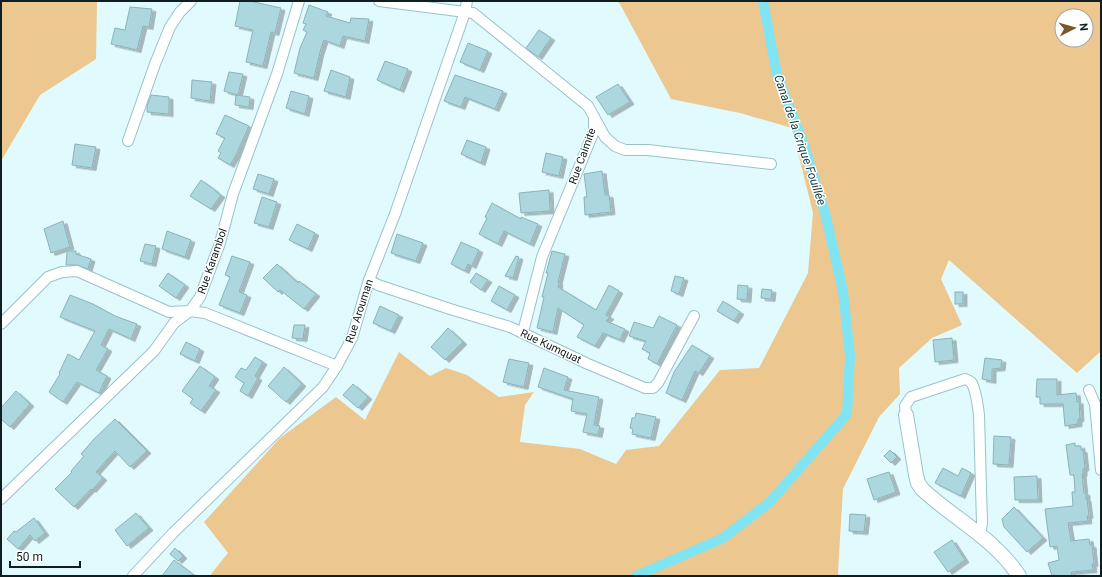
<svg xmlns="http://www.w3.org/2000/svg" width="1102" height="577" viewBox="0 0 1102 577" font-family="Roboto,sans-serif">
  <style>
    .green { fill: #ecc890; fill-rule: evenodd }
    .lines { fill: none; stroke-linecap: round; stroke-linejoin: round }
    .canal { stroke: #80e4f3; stroke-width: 10 }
    .building { fill: #add7de; stroke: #8ab3b9; filter: url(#shadow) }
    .street-casing { stroke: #99c2c9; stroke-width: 12 }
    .secondary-casing { stroke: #99c2c9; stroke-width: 16 }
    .street { stroke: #fff; stroke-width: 10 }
    .secondary { stroke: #fff; stroke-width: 14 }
    .labels { text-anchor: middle; stroke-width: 3; stroke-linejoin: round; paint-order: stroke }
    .street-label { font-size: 11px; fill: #0e1e21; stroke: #fff }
    .water-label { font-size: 12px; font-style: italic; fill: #093a41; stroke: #fff }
  </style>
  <defs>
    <filter id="shadow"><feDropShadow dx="4" dy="2.5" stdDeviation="0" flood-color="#0004"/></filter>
  </defs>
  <rect width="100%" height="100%" fill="#e1fafe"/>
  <g class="green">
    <polygon points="1,1 97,1 96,59 40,95 1,161"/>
    <path d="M617,1h484v350l-24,22 -128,-113 -8,19 21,46 -30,13 -33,30 1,26 -21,23 -36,72 -5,83 1,4h-627l-1,-2 17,-21 -24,-31 76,-84 56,-41 29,23 34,-68 31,24 16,-8 21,7 32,22 35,-5 -9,13 -5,37 60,7 36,15 10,-14 33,-4 61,-76 39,-2 49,-95 5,-60 -21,-85 -52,-15 -69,-14 -51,-95zM1062,16h24v24h-24z"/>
  </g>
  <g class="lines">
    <polyline class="canal" points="636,576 723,538 770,502 847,414 850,356 843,291 825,213 803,142 777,75 763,1"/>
  </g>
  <g class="building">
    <polygon points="240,1 250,1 281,8 275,33 271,32 263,66 246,62 253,30 235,26"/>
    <polygon points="309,5 328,12 326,16 350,23 351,18 369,19 365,41 343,36 340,46 324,40 320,52 314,78 294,73 300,48 307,32 303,30 306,24 303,23"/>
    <polygon points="130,7 152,9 149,27 143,26 137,50 111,44 115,28 125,30"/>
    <polygon points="539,30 551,38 538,57 526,48"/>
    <polygon points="468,43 488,51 480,70 460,62"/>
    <polygon points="385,61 408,69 400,90 377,80"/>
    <polygon points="331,70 350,77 346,97 324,91"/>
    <polygon points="229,72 243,74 238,95 224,91"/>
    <polygon points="455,75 503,91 495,109 465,97 461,107 444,101"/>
    <polygon points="192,80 212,82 210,101 191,98"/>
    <polygon points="618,84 630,102 608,115 596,97"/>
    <polygon points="291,91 309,96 305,114 286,108"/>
    <polygon points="151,95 169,97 169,114 147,112 147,106"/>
    <polygon points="236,95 250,97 249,107 235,105"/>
    <polygon points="225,115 249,126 236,155 230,165 218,158 221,153 218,151 225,138 216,134"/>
    <polygon points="467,140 486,147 481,163 461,154"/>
    <polygon points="75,144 96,147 92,168 72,165"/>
    <polygon points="546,153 563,157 559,176 542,172"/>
    <polygon points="602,171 605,195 609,195 611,212 585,215 584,197 587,197 584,174"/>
    <polygon points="258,174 274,179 269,194 253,189"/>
    <polygon points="201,180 215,190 215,191 221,195 211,209 190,196"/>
    <polygon points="549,190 550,211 521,213 519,193"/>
    <polygon points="262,197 277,202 269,227 254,223"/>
    <polygon points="492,203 521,219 521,217 538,224 530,244 504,231 498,244 479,234 487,218 485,217"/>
    <polygon points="63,221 70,247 51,253 44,229"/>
    <polygon points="297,224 315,233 308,249 289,240"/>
    <polygon points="167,231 191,240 185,257 162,249"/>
    <polygon points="397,234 423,243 416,261 391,253"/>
    <polygon points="461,242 479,250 472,266 468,264 465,271 451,264"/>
    <polygon points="145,244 156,246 152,264 140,261"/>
    <polygon points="67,251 76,251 76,254 91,259 88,269 77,265 66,265"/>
    <polygon points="552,251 565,254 558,282 559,283 558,287 596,310 609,285 619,291 606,315 610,317 606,321 625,329 620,340 603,333 595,346 577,337 584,325 558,308 553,332 537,328 544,297 542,297 548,273 546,273"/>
    <polygon points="232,256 250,262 239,292 247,295 240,313 219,305 230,277 225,275"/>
    <polygon points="516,256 519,257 513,278 505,276"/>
    <polygon points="277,264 298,283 299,281 316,294 304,309 280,290 278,292 263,278"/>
    <polygon points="168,273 185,285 176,298 159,286"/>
    <polygon points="476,273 488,280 481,290 470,282"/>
    <polygon points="675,276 684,278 679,294 671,291"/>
    <polygon points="738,285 748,286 747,300 737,299"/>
    <polygon points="499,286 515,295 507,310 491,301"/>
    <polygon points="762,289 772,290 771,299 761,298"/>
    <rect x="955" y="292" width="8" height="12"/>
    <polygon points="70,295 93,304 115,316 137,324 131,339 109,329 101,345 108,349 96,370 107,376 99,393 77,382 63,402 49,392 60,374 59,373 68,354 79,360 95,331 60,317"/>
    <polygon points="723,301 740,312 734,321 717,311"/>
    <polygon points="380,306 399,315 391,331 373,323"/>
    <polygon points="659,316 677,325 657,364 648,359 650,353 642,349 646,341 629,336 634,322 653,328"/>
    <polygon points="294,325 305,325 303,339 292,338"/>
    <polygon points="448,328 463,342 445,360 431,347"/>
    <polygon points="952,338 954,360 935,362 933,340"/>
    <polygon points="186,342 200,349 195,361 180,354"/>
    <polygon points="692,345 710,356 699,373 695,371 682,400 666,393 674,372"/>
    <polygon points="255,357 263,362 255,376 258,378 248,396 240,391 244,383 235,377 241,368 246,370"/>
    <polygon points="985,358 1002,360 1001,368 992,369 992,381 982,379"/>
    <polygon points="509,359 529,363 524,387 503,382"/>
    <polygon points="200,366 215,377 209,386 216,390 201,411 190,403 193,399 182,391"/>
    <polygon points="284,367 302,384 286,402 268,386"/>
    <polygon points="544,368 568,377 564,390 599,397 594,425 600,426 598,435 583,432 587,414 571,411 573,399 538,387"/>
    <polygon points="1037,379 1057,379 1057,395 1076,393 1077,402 1079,401 1080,419 1078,419 1078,424 1065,426 1063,404 1040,404 1040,397 1036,397"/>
    <polygon points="353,384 368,397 358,408 343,395"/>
    <polygon points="16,391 30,404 10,427 1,419 1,408"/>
    <polygon points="636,413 656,417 651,438 632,434 633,429 630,428 632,418 635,418"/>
    <polygon points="115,419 147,451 130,467 115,451 96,472 103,478 92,490 91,489 74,507 55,489 72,472 71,471 84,456 81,454 94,439"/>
    <polygon points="994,436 1011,437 1009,465 993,464"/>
    <polygon points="1075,443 1075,446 1081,446 1081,450 1083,450 1085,468 1083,469 1083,474 1082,474 1084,493 1086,493 1086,499 1087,499 1089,516 1087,516 1088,521 1068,523 1071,541 1089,539 1090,545 1092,545 1094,564 1092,564 1093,570 1071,572 1072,576 1052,576 1048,563 1059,560 1057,546 1050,547 1045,509 1073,506 1072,492 1075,492 1074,475 1070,475 1066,445"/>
    <polygon points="890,450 897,457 891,463 884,456"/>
    <polygon points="943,468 958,476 962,468 971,473 961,496 935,483"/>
    <polygon points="889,472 896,492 874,500 867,479"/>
    <polygon points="1037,476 1038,500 1015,500 1014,477"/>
    <polygon points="1014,507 1043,538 1027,552 1004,527 1002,519"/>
    <polygon points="136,513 149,528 127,546 115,530"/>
    <polygon points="850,514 866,515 864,532 849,531"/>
    <polygon points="34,518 45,533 35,541 30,535 18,549 7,539 14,531 16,532"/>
    <polygon points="952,540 965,560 948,572 934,552"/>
    <polygon points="175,548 183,556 178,561 170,554"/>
    <polygon points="174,560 195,576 162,576"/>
  </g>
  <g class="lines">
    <defs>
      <g id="street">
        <polyline points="379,1 473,13 588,106 594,117 594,131 542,257 523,332"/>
        <polyline points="594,117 605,137 615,146 625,150 648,150 771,164"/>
        <polyline points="128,141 155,64 170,27 180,12 191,1"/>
        <polyline points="369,280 378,285 450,309 510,327 588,364 645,388 653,388 658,383 694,316"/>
        <polyline points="1,324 48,277 62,272 77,271 169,312 190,311 205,313 337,366"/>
        <polyline points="1089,390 1095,404 1101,470"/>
        <path d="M906,415l-1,-9 6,-9 54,-18c2,1 5,2 6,3 5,7 7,25 8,33l3,108 -2,13"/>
        <polyline points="1,499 154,351 174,323 190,311 200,297 220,243 233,194 277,74 299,1"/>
        <polyline points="133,576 173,533 323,387 337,366 352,338 369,280 395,214 465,12 467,1"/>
      </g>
      <path id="secondary" d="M906,415l10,60 2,8 4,6c31,29 73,50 97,87"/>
    </defs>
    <use href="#street" class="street-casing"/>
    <use href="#secondary" class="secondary-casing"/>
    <use href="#street" class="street"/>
    <use href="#secondary" class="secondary"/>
  </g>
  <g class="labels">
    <g class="street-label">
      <text transform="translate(582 156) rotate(-70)" y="4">Rue Caimite</text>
      <text transform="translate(212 261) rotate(-71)" y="4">Rue Karambol</text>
      <text transform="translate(359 311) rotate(-72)" y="4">Rue Arouman</text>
      <text transform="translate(551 346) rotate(25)" y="4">Rue Kumquat</text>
    </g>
    <g class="water-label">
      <text transform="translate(800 140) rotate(71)" y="4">Canal de la Crique Fouillée</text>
    </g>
  </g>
  <rect width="1102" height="577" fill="none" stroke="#0e1e21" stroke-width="4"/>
  <g transform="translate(1074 28) rotate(84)"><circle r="19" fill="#ffffff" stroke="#9fa5a6"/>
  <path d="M0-3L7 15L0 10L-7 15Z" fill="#765a2d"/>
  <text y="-6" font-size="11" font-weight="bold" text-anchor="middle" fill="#0e1e21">N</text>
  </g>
  <path d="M10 561v6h70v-6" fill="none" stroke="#0e1e21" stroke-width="2"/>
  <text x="16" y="561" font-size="12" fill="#0e1e21" stroke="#ffffff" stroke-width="3" paint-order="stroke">50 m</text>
</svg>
